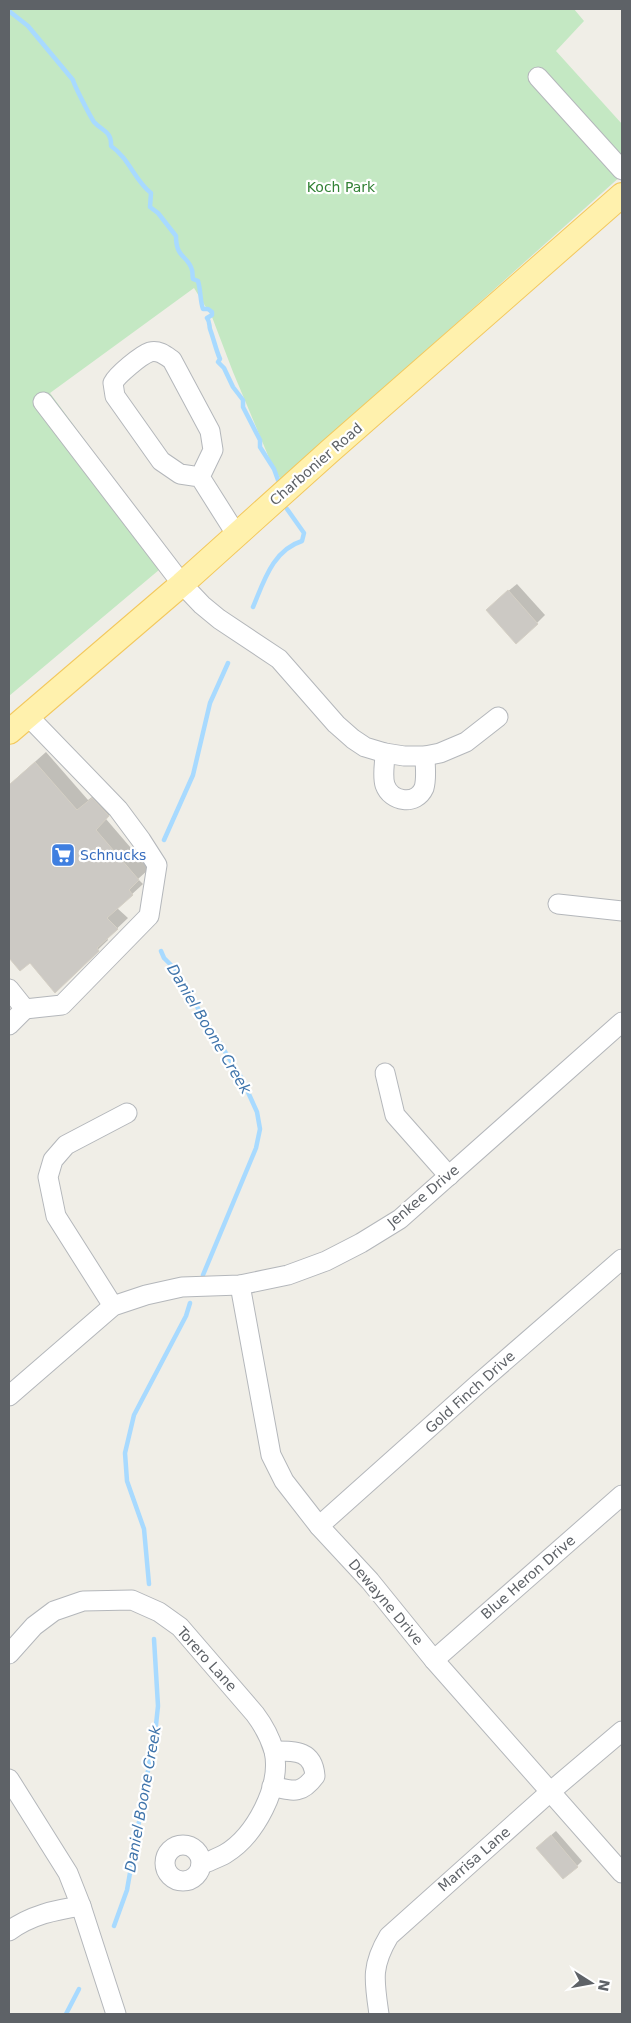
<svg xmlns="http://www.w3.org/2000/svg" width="631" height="2023" viewBox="0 0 631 2023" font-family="'DejaVu Sans',sans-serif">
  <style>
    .green { fill: #c4e8c3 }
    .shadow { fill: #0003 }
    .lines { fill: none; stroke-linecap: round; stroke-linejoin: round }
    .stream { stroke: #a8daff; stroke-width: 4.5 }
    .building { fill: #ccc9c4; stroke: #d5d0c5 }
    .minor-casing { stroke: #b4b7bb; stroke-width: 21 }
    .major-casing { stroke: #f3c85d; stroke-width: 26 }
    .minor { stroke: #fff; stroke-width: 19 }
    .major { stroke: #fff1ad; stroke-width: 24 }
    .labels { text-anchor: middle; stroke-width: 4.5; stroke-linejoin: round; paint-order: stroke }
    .park-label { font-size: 14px; fill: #338236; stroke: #fff }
    .street-label { font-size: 14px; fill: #5e6267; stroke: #fff }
    .shop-label { font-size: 14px; fill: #366cbe; stroke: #fff; text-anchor: start }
    .water-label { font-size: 15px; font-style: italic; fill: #3f74ab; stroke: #fff }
  </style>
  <rect width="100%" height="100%" fill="#f0eee7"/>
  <polygon class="green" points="9,9 574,9 584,21 556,51 622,124 622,175 281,480 272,465 233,372 212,317 194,288 50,393 172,559 9,696"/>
  <g class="shadow">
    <polygon points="517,584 545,615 537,623 495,602"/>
    <polygon points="46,752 88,800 103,789 119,805 106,819 149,869 138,879 143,884 117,908 128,918 107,938 108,940 55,991 30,961 21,969 9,956 9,785"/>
    <polygon points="556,1831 582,1861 577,1866 542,1843"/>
  </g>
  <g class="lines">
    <g class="stream">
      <path d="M9,11l19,15 45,54c1,5 17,36 21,42 8,9 18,9 17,24 18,12 24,35 40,47l-1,14 8,6 18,23c0,23 12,19 16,34 1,3 0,6 1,9l5,2c3,10 2,20 5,28h5l4,3v3l-5,3c3,4 2,7 3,11 4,11 6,21 10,30l-2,3 6,6 9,19 10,13v7l17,33v7l14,22 4,11"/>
      <path d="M253,607c11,-26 20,-57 49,-66l2,-8 -17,-24"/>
      <polyline points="164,840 193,775 210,703 228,663"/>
      <polyline points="161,951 164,958 175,969 186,989 242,1079 257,1112 260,1129 256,1148 203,1275"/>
      <polyline points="149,1584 144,1529 127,1481 125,1453 134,1415 186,1316 190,1303"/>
      <polyline points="114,1926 127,1890 156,1725 158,1706 154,1639"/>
      <polyline points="66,2014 79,1989"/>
    </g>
  </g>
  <g class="building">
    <polygon points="508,590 538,624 516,644 486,610"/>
    <polygon points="35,762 77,810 92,798 109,816 96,830 139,880 129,890 133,895 107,918 118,929 97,948 99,951 55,993 30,963 20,971 9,958 9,785"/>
    <polygon points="551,1835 578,1867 563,1879 536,1848"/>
  </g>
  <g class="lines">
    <defs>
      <g id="minor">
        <polyline points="538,77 622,170"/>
        <polyline points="43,402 182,584 202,605 219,619 279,659 336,724 353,739 365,747 385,753 404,756 425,756 440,753 466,742 498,717"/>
        <path d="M200,477l13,-27 -3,-19 -38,-71c-7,-5 -13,-10 -22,-8 -9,3 -33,23 -37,31l2,13 46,65 19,13 20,3 36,57"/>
        <path d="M385,753c0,10 -3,22 0,32 6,17 31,21 39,3 3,-10 1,-21 1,-32"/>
        <polyline points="558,904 622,911"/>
        <polyline points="9,989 25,1009 62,1005 149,916 157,865 141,840 118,809 28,716"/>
        <polyline points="9,1025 25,1009"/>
        <polyline points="385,1073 395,1115 449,1176"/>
        <polyline points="240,1285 271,1455 284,1481 319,1526 370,1581 434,1660 622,1873"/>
        <polyline points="113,1306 56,1216 48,1177 53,1160 66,1145 127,1113"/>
        <polyline points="9,1396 113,1306 146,1295 182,1287 240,1285 288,1275 326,1261 361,1243 400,1219 622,1022"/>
        <polyline points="319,1526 478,1384 622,1259"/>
        <path d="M9,1654l25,-28 20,-15 29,-10 49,-1 27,12 21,15 75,87c9,12 15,23 19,37 8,35 -19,85 -49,103 -7,4 -16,7 -24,11"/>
        <polyline points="434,1660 622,1495"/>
        <polyline points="9,1779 68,1873 81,1906 116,2014"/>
        <path d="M272,1786c21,5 29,9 43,-10 -2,-26 -20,-25 -41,-25"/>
        <circle cx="183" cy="1863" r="18"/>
        <path d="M9,1931c22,-16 46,-21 72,-25"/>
        <path d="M379,2014c-5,-34 -8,-48 10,-78l161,-144 72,-61"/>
      </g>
      <polyline id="major" points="9,732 182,584 330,451 622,195"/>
    </defs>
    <use href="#minor" class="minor-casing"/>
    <use href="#major" class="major-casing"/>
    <use href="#minor" class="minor"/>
    <use href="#major" class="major"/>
  </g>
  <defs>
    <symbol id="supermarket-square" viewBox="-11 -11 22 22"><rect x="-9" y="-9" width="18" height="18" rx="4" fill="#3f7fe0" stroke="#fff"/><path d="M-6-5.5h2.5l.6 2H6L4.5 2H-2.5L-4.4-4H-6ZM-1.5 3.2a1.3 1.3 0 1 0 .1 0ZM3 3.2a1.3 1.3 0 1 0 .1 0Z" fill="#fff"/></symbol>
  </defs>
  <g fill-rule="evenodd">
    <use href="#supermarket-square" x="49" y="841" width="28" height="28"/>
  </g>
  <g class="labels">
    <g class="park-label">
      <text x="341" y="192">Koch Park</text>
    </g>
    <g class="street-label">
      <text transform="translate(316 464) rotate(-41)" y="5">Charbonier Road</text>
      <text transform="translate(423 1196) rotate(-40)" y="5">Jenkee Drive</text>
      <text transform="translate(470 1392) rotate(-42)" y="5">Gold Finch Drive</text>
      <text transform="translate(528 1577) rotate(-41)" y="5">Blue Heron Drive</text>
      <text transform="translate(386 1602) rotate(50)" y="5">Dewayne Drive</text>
      <text transform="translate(207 1659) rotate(48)" y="5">Torero Lane</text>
      <text transform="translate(474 1859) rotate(-41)" y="5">Marrisa Lane</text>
    </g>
    <g class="shop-label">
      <text x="80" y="860">Schnucks</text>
    </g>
    <g class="water-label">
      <text transform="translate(209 1029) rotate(59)" y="5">Daniel Boone Creek</text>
      <text transform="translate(143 1799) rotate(-80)" y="5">Daniel Boone Creek</text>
    </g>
  </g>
  <rect width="631" height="2023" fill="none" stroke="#5e6267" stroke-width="20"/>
  <g transform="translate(591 1983) rotate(101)" stroke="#ffffff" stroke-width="4" paint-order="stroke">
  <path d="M0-4L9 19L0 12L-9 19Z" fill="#5e6267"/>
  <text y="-8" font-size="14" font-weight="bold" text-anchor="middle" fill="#5e6267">N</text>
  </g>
</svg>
